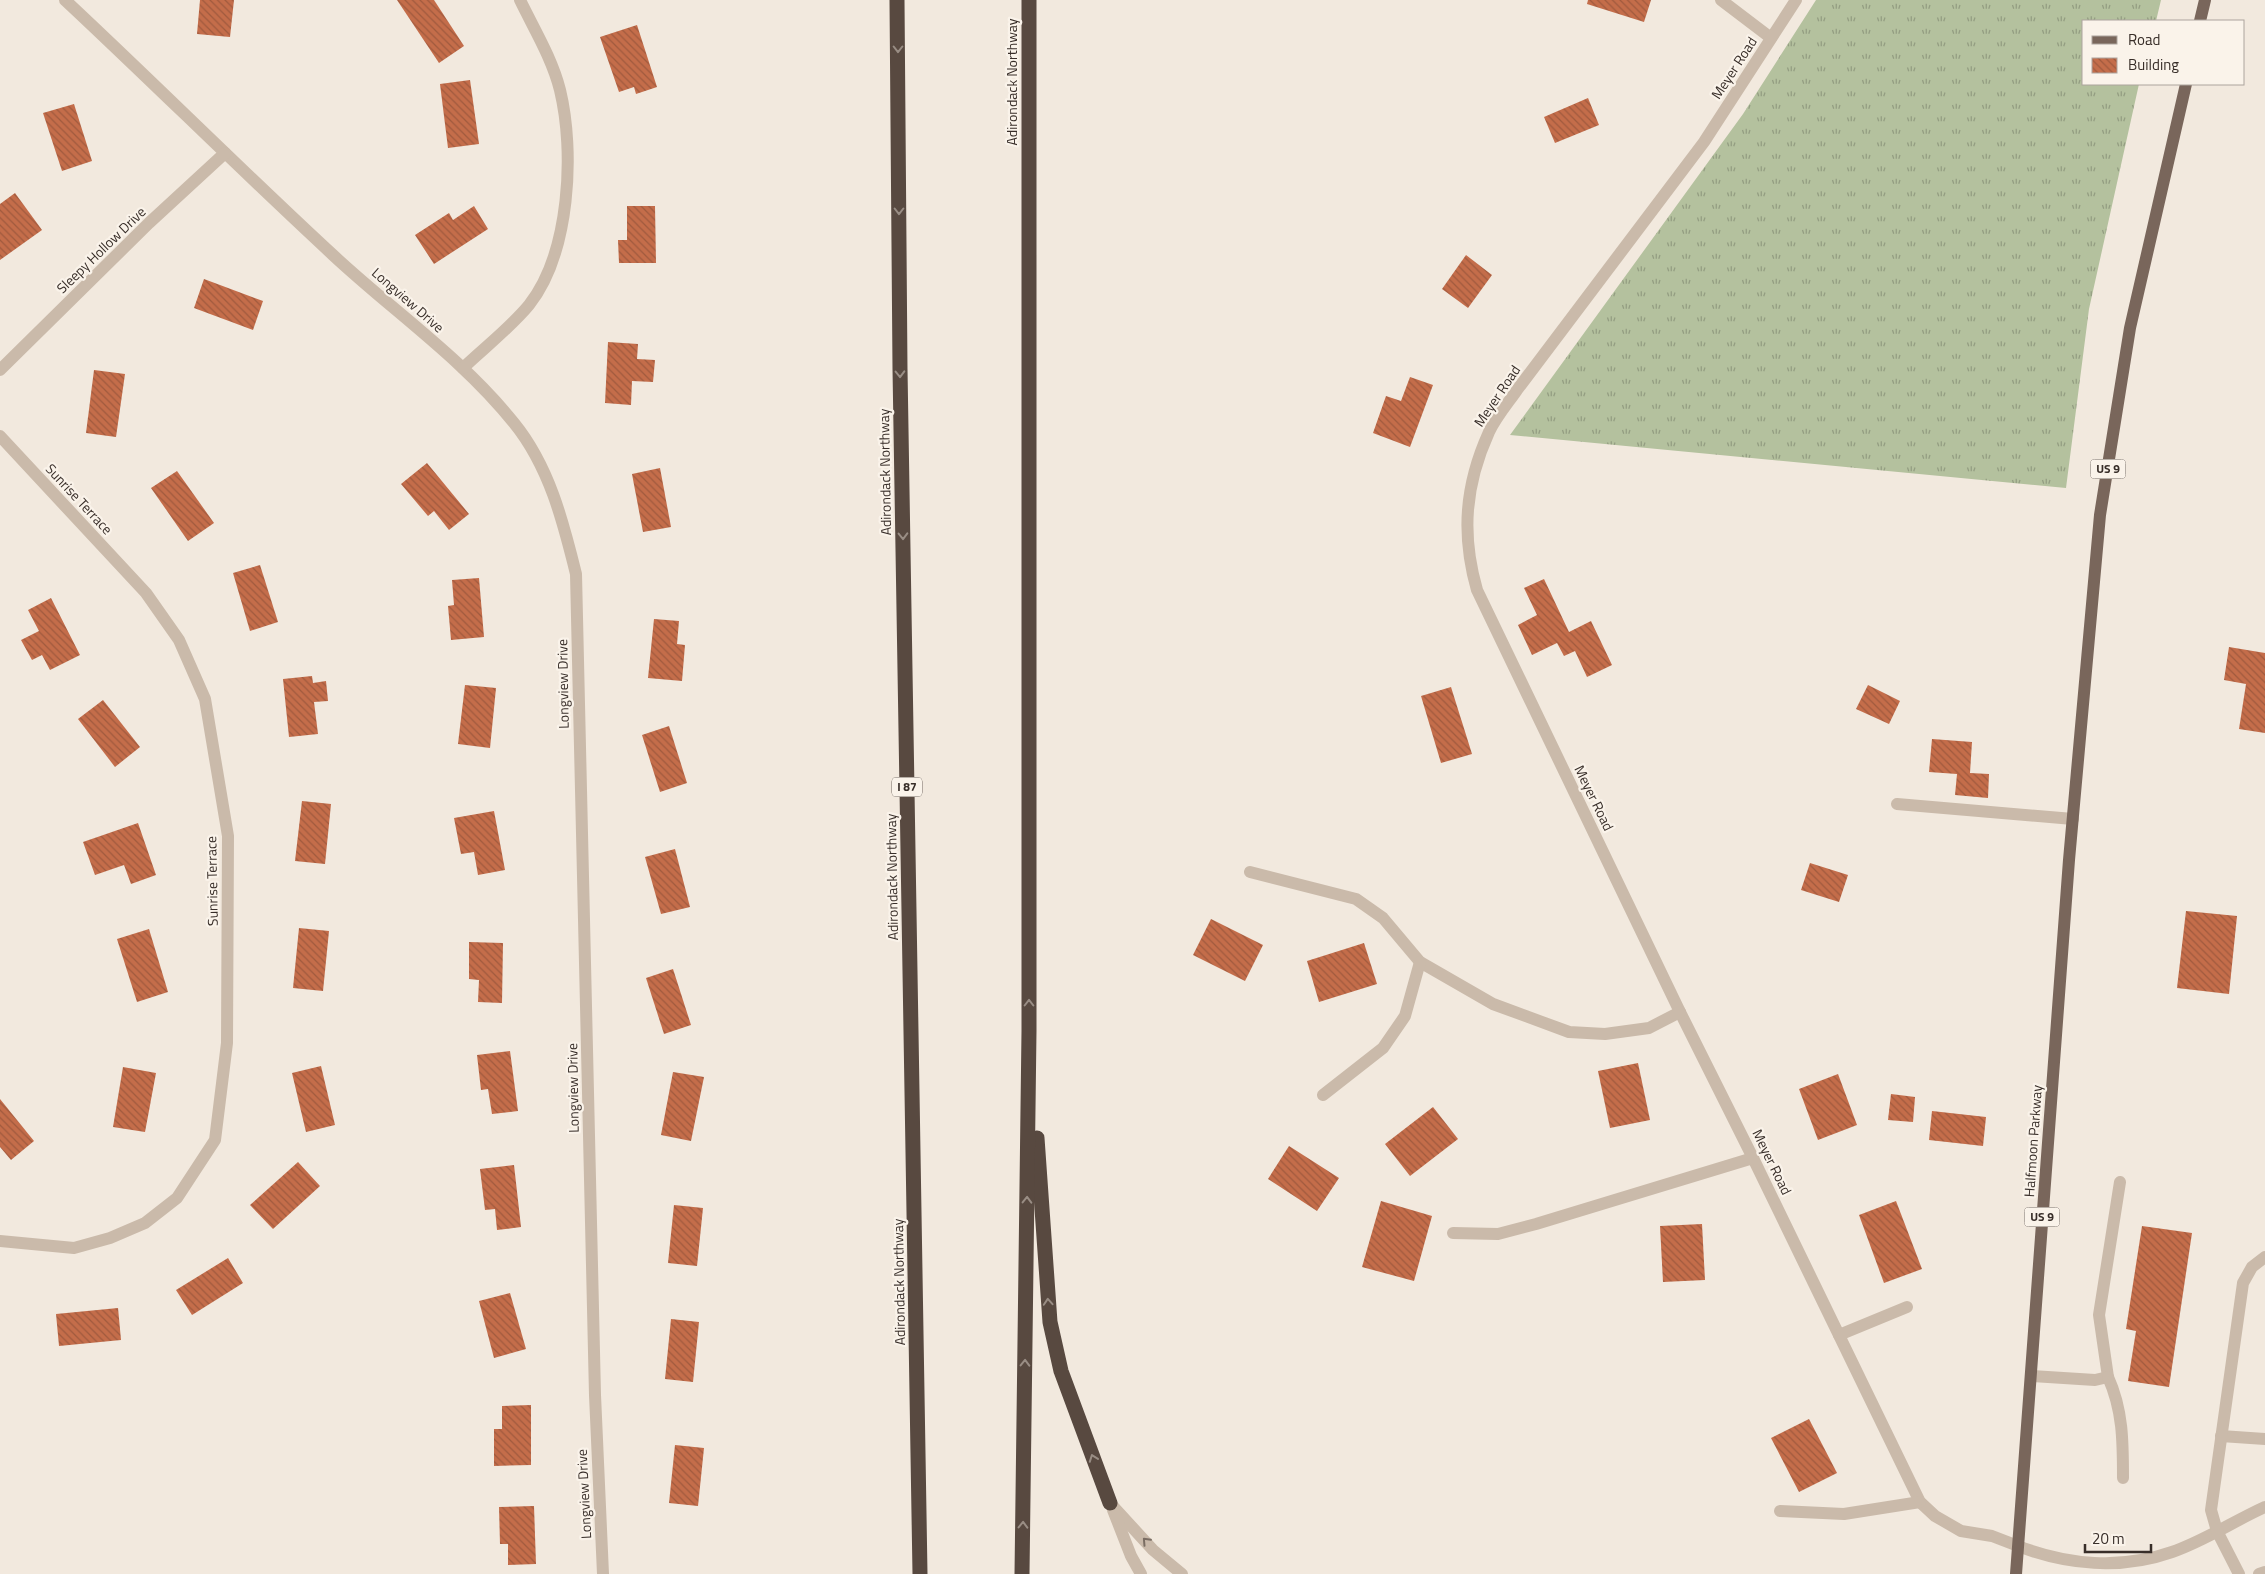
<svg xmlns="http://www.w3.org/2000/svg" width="2265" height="1574" viewBox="0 0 2265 1574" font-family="'Titillium Web',sans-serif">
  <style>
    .grass { fill: url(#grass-tufts) }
    .building { fill: url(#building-back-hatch) }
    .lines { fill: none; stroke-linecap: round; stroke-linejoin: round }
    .service { stroke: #cabaaa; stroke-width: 12 }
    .minor { stroke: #cabaaa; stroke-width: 12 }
    .primary { stroke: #79665b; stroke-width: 12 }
    .motorway { stroke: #584940; stroke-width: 15 }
    .oneway { stroke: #998d84 }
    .oneway2 { stroke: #7a6d63 }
    .labels { text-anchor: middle; stroke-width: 4.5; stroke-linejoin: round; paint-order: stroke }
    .shield { fill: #faf3ea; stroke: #726963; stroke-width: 1 }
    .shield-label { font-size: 12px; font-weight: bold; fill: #382e29 }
    .street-label { font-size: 14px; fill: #382e29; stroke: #faf3ea }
  </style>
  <defs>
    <pattern id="grass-tufts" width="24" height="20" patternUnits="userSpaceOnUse" patternTransform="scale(1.25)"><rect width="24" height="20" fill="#b4c19e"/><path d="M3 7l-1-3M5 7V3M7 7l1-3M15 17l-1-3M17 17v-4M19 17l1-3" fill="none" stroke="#939d81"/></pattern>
    <pattern id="building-back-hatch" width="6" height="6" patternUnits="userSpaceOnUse" patternTransform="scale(1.25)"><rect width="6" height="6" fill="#c46d4a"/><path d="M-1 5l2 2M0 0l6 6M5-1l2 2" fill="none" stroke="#a05a3e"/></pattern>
  </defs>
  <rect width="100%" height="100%" fill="#f2e9de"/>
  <polygon class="grass" points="1816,0 2161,0 2156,21 2084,21 2084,84 2139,84 2089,309 2066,488 1510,435 1743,114"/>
  <g class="building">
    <polygon points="200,0 234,0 230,37 197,34"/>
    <polygon points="397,0 434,0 464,46 439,63"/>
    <polygon points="1588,0 1651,0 1644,22 1587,4"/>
    <polygon points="637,25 657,87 636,94 634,87 619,92 600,37"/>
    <polygon points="470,80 479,144 448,148 440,84"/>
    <polygon points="1588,98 1599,125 1555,143 1544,117"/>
    <polygon points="74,104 92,161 62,171 43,113"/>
    <polygon points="15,193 42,230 0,260 0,204"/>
    <polygon points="474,206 488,229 434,264 415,235 449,213 453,220"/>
    <polygon points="627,206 655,206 656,263 619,263 618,240 627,240"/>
    <polygon points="1466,255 1492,275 1468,308 1442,289"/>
    <polygon points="204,279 263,301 253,330 194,308"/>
    <polygon points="608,342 638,344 637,359 655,360 653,382 632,381 631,405 605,403"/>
    <polygon points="94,370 125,374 116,437 86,433"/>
    <polygon points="1410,377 1433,385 1410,447 1373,433 1386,396 1401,401"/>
    <polygon points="427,463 469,514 449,530 434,511 428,516 401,484"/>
    <polygon points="660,468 671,527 643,532 632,474"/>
    <polygon points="177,471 214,523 188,541 151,488"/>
    <polygon points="260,565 278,622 250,631 233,573"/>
    <polygon points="479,578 484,637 451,640 448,606 454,605 452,580"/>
    <polygon points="1544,579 1569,632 1591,621 1612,665 1587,677 1575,651 1564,656 1557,643 1532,655 1518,625 1537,615 1524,588"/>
    <polygon points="51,598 80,655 50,670 42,655 32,660 21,640 39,631 28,610"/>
    <polygon points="654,619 679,621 677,644 685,645 682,681 648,678"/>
    <polygon points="2229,647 2265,653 2265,733 2239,729 2246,684 2224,680"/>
    <polygon points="312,676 313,683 326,681 328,701 314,702 318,734 289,737 283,679"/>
    <polygon points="465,685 496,688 490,748 458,744"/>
    <polygon points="1868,685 1900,701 1889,724 1856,709"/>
    <polygon points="1451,687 1472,754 1441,763 1421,696"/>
    <polygon points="103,700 140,747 115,767 78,719"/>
    <polygon points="669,726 687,783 660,792 642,735"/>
    <polygon points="1932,739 1972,742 1970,773 1989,774 1988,798 1955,795 1957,774 1929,772"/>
    <polygon points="302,801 331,804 325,864 295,861"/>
    <polygon points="494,811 505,870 478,875 474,852 461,854 454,818"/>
    <polygon points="138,823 156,875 131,884 124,865 95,875 83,842"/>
    <polygon points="675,849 690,907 661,914 645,857"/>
    <polygon points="1810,863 1848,875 1839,902 1801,890"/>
    <polygon points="2186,911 2237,916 2229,994 2177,988"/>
    <polygon points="1211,919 1263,945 1245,981 1193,955"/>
    <polygon points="299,928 329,931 323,991 293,988"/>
    <polygon points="149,929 168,992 137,1002 117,939"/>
    <polygon points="469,942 503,943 502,1003 478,1002 479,980 469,979"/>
    <polygon points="1364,943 1377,984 1319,1002 1307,961"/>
    <polygon points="673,969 691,1025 664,1034 646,978"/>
    <polygon points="510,1051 518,1111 492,1114 488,1089 481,1090 477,1055"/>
    <polygon points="1638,1063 1650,1120 1610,1128 1598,1071"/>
    <polygon points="321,1066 335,1125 306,1132 292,1073"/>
    <polygon points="123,1067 156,1073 145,1132 113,1127"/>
    <polygon points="673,1072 704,1077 691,1141 661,1135"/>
    <polygon points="1838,1074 1857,1125 1818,1140 1799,1089"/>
    <polygon points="1891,1094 1915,1097 1913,1122 1888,1120"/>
    <polygon points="0,1099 34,1141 11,1160 0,1147"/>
    <polygon points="1433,1107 1458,1139 1410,1176 1385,1144"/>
    <polygon points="1932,1111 1986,1117 1983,1146 1929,1140"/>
    <polygon points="1289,1146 1339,1178 1317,1211 1268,1179"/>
    <polygon points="298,1162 320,1186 273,1229 250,1205"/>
    <polygon points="514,1165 521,1227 497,1230 495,1209 485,1210 480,1169"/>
    <polygon points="1381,1201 1432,1216 1414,1281 1362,1267"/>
    <polygon points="1896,1201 1922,1269 1884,1283 1859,1215"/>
    <polygon points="674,1205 703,1208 697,1266 668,1263"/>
    <polygon points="1702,1224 1705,1280 1663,1282 1660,1226"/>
    <polygon points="2142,1226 2192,1233 2169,1387 2128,1381 2136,1331 2126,1329"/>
    <polygon points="228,1258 243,1283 192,1315 176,1290"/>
    <polygon points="510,1293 526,1349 494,1358 479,1301"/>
    <polygon points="118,1308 121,1340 59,1346 56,1314"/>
    <polygon points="671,1319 699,1322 693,1382 665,1379"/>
    <polygon points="531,1405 531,1465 494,1466 494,1429 502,1429 502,1406"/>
    <polygon points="1809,1419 1837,1473 1799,1492 1771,1438"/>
    <polygon points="675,1445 704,1448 698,1506 669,1503"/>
    <polygon points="534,1506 536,1564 508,1565 508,1544 500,1544 499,1507"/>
  </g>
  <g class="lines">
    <g class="service">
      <polyline points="1897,804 2073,819"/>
      <polyline points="2031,1376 2095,1380 2108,1377 2099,1315 2120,1182"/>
      <path d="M2108,1377c15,33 15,65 15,101"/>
      <polyline points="2221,1436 2265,1439"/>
      <polyline points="1110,1503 1153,1550 1182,1574"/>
      <polyline points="1113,1510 1131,1556 1141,1574"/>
      <path d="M2018,1546c49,19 103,24 154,6 32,-11 62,-31 93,-45"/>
      <polyline points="2239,1574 2217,1531 2211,1510 2243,1283 2252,1267 2265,1257"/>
      <polyline points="2259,1574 2265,1572"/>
    </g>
    <g class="minor">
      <path d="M65,0c90,84 177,171 268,255 60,56 129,103 181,168 35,43 49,98 62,151l19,821 8,179"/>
      <polyline points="1721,0 1771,38"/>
      <path d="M1796,0l-92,142 -187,248c-9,13 -21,27 -28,42 -24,53 -28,102 -12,158l203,422 73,146 167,344 15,14 26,15 31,5 26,10"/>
      <path d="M463,368c21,-20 48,-41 66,-63 41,-52 46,-153 31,-215 -8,-32 -26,-61 -40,-90"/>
      <polyline points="0,370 149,223 225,153"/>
      <polyline points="0,436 146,593 179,640 205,699 228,836 227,1043 215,1140 177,1198 145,1223 110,1238 74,1248 0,1241"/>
      <polyline points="1250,872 1356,899 1383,918 1420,962 1493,1004 1569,1032 1605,1034 1649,1028 1680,1012"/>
      <polyline points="1323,1095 1383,1048 1405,1016 1420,962"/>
      <polyline points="1453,1233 1498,1234 1536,1224 1753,1158"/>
      <polyline points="1839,1335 1907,1307"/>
      <polyline points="1780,1511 1844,1514 1920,1502"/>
    </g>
    <g class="primary">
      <polyline points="2200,21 2205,0"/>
      <polyline points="2016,1574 2069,860 2100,515 2130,328 2186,84"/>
    </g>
    <g class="motorway">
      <polyline points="897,0 900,369 920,1574"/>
      <polyline points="1037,1138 1050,1322 1061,1371 1110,1503"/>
      <polyline points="1022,1574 1029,1031 1029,0"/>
    </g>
  </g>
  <defs><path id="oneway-chevron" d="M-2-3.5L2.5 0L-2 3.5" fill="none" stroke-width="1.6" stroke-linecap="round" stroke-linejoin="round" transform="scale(1.25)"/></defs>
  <g class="oneway">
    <use href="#oneway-chevron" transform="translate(898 49) rotate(90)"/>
    <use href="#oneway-chevron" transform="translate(899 211) rotate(90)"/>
    <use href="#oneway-chevron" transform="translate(900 374) rotate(89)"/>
    <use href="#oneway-chevron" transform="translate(903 536) rotate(89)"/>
    <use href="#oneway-chevron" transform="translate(1029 1003) rotate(-90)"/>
    <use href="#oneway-chevron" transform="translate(1027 1200) rotate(-89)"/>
    <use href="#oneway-chevron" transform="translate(1048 1302) rotate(-94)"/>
    <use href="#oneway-chevron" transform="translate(1025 1363) rotate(-89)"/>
    <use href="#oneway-chevron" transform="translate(1093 1458) rotate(-110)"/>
    <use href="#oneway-chevron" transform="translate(1023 1525) rotate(-89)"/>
  </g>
  <use class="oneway2" href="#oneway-chevron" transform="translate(1146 1541) rotate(-133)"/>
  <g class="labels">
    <g class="shield">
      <rect x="2090.5" y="459.5" width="35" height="19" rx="4"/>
      <rect x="892" y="777.5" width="30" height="19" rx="4"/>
      <rect x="2024.5" y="1207.5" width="35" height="19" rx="4"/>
    </g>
    <g class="shield-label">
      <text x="2108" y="473">US 9</text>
      <text x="907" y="791">I 87</text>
      <text x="2042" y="1221">US 9</text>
    </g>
    <g class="street-label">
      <text transform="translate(1734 68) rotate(-57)" y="5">Meyer Road</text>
      <text transform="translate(1012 82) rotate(-90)" y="5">Adirondack Northway</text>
      <text transform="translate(101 250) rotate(-44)" y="5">Sleepy Hollow Drive</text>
      <text transform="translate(408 300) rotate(41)" y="5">Longview Drive</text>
      <text transform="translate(1497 396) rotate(-56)" y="5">Meyer Road</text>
      <text transform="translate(885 472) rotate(-91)" y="5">Adirondack Northway</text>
      <text transform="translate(79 499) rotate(47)" y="5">Sunrise Terrace</text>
      <text transform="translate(563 684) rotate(-91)" y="5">Longview Drive</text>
      <text transform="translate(1594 798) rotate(64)" y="5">Meyer Road</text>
      <text transform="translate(892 877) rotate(-91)" y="5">Adirondack Northway</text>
      <text transform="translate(212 881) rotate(-91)" y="5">Sunrise Terrace</text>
      <text transform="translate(573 1088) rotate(-91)" y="5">Longview Drive</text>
      <text transform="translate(2033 1141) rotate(-86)" y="5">Halfmoon Parkway</text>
      <text transform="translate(1772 1162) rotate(64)" y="5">Meyer Road</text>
      <text transform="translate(899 1282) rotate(-91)" y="5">Adirondack Northway</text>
      <text transform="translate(584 1494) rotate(-93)" y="5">Longview Drive</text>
    </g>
  </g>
  <rect x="2082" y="20" width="162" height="65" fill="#faf3ea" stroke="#aca49d"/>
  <rect x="2092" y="36" width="25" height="8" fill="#79665b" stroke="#aca49d"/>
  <text x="2128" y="45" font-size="15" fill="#382e29">Road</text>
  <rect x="2092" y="58" width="25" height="15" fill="url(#building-back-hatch)" stroke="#aca49d"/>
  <text x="2128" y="70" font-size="15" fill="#382e29">Building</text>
  <path d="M2085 1544v8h66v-8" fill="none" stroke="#382e29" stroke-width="2.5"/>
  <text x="2092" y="1544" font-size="15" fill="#382e29" stroke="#faf3ea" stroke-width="4" paint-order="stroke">20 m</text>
</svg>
